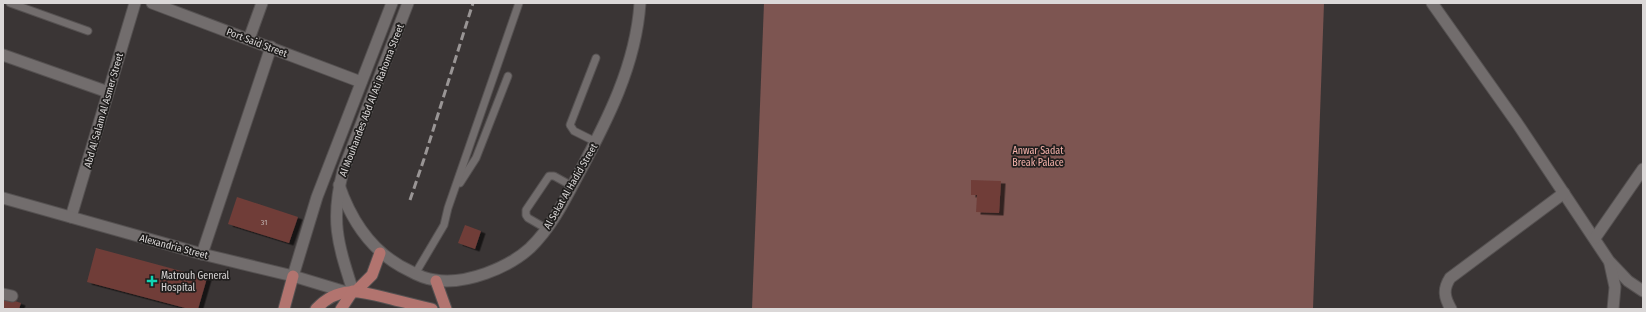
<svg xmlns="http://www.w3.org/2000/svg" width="1646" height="312" viewBox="0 0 1646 312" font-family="'Fira Sans Condensed',sans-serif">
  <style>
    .green { fill: #7d5551 }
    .building { fill: #6f3e39; filter: url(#shadow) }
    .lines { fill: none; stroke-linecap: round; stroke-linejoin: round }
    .service-casing { stroke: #555151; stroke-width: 9 }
    .minor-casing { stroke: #555151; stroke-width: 13 }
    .tertiary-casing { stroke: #555151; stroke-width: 13 }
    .primary-casing { stroke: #555151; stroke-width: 13 }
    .service { stroke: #726d6d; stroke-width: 7 }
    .minor { stroke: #726d6d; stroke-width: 11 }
    .tertiary { stroke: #726d6d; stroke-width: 11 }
    .primary { stroke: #b2746f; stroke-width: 11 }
    .rail { stroke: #999595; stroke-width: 3; stroke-dasharray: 8 4; stroke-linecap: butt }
    .poi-dot { fill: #11d5b4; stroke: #201e1d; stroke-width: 1.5 }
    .labels { text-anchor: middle; stroke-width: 3.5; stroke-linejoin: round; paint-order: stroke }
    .number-label { font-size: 8px; fill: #c0b2b0 }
    .street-label { font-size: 10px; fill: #dbd8d8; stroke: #201e1d }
    .park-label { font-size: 10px; fill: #f5b2ab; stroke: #201e1d }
    .poi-label { font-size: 10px; fill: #dbd8d8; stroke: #201e1d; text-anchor: start }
  </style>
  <defs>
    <filter id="shadow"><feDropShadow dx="4.5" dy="2.5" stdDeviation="0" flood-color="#0009"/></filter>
  </defs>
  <rect width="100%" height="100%" fill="#3a3535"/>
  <polygon class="green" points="764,3 1324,3 1313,309 752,309"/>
  <g class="building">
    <polygon points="971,180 1001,181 999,213 976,212 977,195 971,195"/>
    <polygon points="237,197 298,217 289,243 228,224"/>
    <polygon points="465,225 481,231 475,249 458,243"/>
    <polygon points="96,248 207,278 198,309 189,309 87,282"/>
    <polygon points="3,297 21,303 19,309 3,309"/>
  </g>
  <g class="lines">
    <defs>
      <g id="service">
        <polyline points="10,3 88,31"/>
        <polyline points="596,58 570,125 574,131 596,142"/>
        <polyline points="460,183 476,158 508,76"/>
        <polyline points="547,229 528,218 526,215 526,210 549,176 554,176 572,186"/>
        <polyline points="415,274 444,225 448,208 519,3"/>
      </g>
      <g id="minor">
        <polyline points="152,3 361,82"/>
        <polyline points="1432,3 1517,123 1609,261 1628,281 1643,291"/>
        <polyline points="249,39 262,3"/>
        <polyline points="3,55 108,92"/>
        <path d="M339,185c13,38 34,69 71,86 7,4 17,8 25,9 31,5 73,-12 95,-32 21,-20 35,-48 48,-73 29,-54 58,-110 62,-172"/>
        <polyline points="71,217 135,3"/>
        <polyline points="1595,238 1643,169"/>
        <polyline points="202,254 271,47"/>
        <polyline points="1610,264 1615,287 1613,309"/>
        <polyline points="293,276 317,197 392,3"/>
        <path d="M353,291c-15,-47 -23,-70 -10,-120l65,-168"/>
        <polyline points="3,294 12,296"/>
        <path d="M1451,309c-7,-12 -8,-20 -1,-31l114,-85"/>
      </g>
      <polyline id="tertiary" points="3,198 202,254 293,276 346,292"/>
      <g id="primary">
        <polyline points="436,281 446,309"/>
        <polyline points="356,291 372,275 380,253"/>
        <polyline points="284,309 293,276"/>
        <path d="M316,309c22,-24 44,-18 71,-11 15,4 30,7 45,11"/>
        <polyline points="341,309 353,291"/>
      </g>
    </defs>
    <use href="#service" class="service-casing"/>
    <use href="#minor" class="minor-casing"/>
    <use href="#tertiary" class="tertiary-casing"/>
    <use href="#primary" class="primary-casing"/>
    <use href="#service" class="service"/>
    <use href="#minor" class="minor"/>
    <use href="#tertiary" class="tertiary"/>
    <use href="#primary" class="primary"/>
    <polyline class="rail" points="410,200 424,159 473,3"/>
  </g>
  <path class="poi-dot" d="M150 275h4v4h4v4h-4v4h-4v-4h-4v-4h4z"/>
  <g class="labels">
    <g class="number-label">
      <text x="264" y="225">31</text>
    </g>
    <g class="street-label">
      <text transform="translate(257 42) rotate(21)" y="4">Port Said Street</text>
      <text transform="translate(371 100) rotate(-69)" y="4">Al Mouhandes Abd Al Ati Rahoma Street</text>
      <text transform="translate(103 110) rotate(-74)" y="4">Abd Al Salam Al Asmer Street</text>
      <text transform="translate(570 186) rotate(-60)" y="4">Al Sekat Al Hadid Street</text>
      <text transform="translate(174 246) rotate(15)" y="4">Alexandria Street</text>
    </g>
    <g class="park-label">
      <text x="1038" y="154">Anwar Sadat<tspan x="1038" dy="12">Break Palace</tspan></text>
    </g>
    <g class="poi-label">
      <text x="161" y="279">Matrouh General<tspan x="161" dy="12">Hospital</tspan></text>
    </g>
  </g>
  <rect width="1646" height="312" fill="none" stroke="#dbd8d8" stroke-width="8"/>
</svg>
